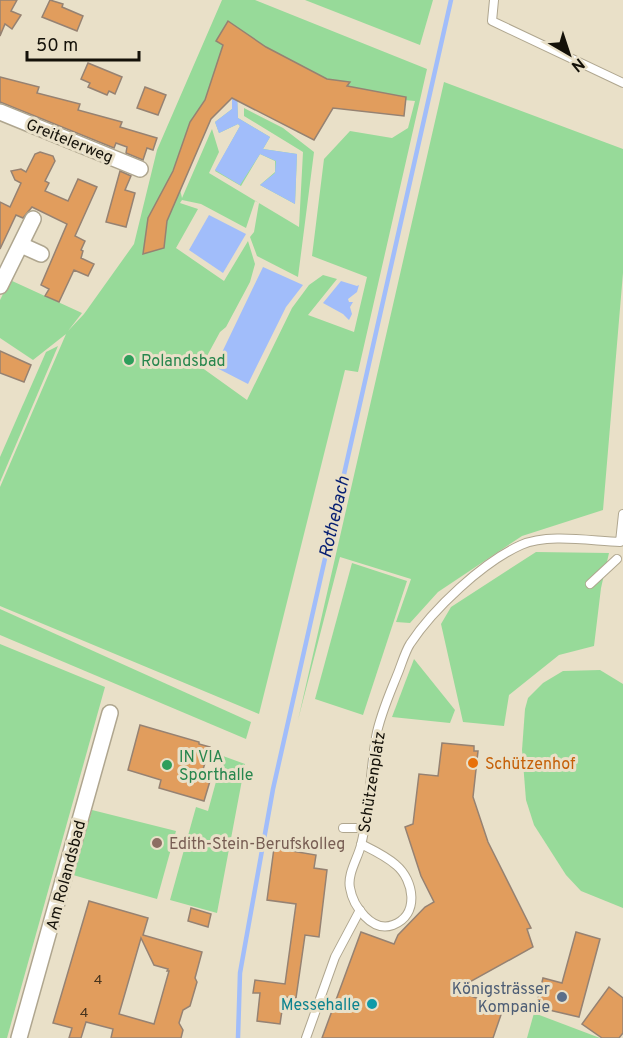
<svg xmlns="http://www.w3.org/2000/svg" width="623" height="1038" viewBox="0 0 623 1038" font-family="Overpass,sans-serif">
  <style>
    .green { fill: #97da99; fill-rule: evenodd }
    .water { fill: #a1bdfa }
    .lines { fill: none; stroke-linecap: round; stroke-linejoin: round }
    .stream { stroke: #a1bdfa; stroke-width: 4.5 }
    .building { fill: #e19d5d; stroke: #968272; stroke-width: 1.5; fill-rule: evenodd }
    .service-casing { stroke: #afa68f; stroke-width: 10 }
    .minor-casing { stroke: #afa68f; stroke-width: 18 }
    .service { stroke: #fff; stroke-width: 8 }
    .minor { stroke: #fff; stroke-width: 15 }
    .leisure-dot { fill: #2e9e5b; stroke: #e9e0c8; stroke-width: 2 }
    .food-dot { fill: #e8710a; stroke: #e9e0c8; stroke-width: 2 }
    .education-dot { fill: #8d6e63; stroke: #e9e0c8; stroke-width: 2 }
    .service-dot { fill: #5c6f8a; stroke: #e9e0c8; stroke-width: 2 }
    .culture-dot { fill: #0f9aa8; stroke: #e9e0c8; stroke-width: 2 }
    .labels { text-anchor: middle; stroke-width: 6; stroke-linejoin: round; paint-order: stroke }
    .number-label { font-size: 14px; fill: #47341e }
    .street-label { font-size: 16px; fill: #141109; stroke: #e9e0c8 }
    .leisure-label { font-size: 16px; fill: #27864d; stroke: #e9e0c8; text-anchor: start }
    .food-label { font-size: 16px; fill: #c56008; stroke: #e9e0c8; text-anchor: start }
    .education-label { font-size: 16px; fill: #785e54; stroke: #e9e0c8; text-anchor: start }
    .service-label { font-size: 16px; fill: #4e5e75; stroke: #e9e0c8; text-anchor: end }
    .culture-label { font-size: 16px; fill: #0d838f; stroke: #e9e0c8; text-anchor: end }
    .water-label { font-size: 18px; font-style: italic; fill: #071f72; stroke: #e9e0c8 }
  </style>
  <rect width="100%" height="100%" fill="#e9e0c8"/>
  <g class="green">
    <path d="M222,0h33l172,69 -69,303 -13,-2 -86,344 -259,-108v-119l66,-153 -33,26 -33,-22v-38l10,-20 72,33 -14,18 16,-17 50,-70 23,-94zM219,88l13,6v15l-17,13 4,11 19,-9 2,2 -25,45 26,15 19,-32 15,7v11l-15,13 35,19 2,-50 -34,-5 7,-12 -32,-19 -1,-21 62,30 -2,5 17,8 11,-18 -4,-1 7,-13 23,1 53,-9 11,1 -7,27 -16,10 -42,-7 -26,28 -12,97 55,21 -13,55 -46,-17 29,-36 -14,-4 -14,10 -17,23 -45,92 -46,-33 19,-35 6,-5 24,-45 5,-18 -7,-23 -24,40 -48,-33 22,-39 -18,-6 2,-3 19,4 45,24 9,-27 4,2 -5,29 -4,5 7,19 41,21 16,-125 -31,-24 -39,-20v8l59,36 -4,75 -90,-54 10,-21 -7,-23 -30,69 -3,-13z"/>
    <polygon points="305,0 433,0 420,45"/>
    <polygon points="444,82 623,149 623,273 603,510 522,536 438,592 410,623 396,622 411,579 340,557 298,720"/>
    <polygon points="58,346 0,482 0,457 46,352"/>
    <polygon points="536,552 609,553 601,588 594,646 559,655 509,695 504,726 463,722 441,624 451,607"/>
    <polygon points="352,563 407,581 363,715 315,699"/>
    <polygon points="0,609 251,722 246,739 0,635"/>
    <polygon points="0,644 105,687 7,1038 0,1038"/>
    <polygon points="414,659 455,710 450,723 392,717"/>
    <polygon points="600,670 623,684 623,908 581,891 566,875 534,825 526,800 522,750 525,709 528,698 543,683 563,671"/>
    <polygon points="223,756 245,764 217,913 170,900 196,807 208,811"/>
    <polygon points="92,810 176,831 157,899 73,875"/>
    <polygon points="534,1013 600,1038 527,1038"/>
  </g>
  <g class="water">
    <polygon points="237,90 238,118 270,137 263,149 297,154 295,204 260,185 275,173 276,161 260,154 240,185 215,170 240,126 238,124 219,133 215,122 232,109 232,91"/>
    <polygon points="209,215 246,234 223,273 189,250"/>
    <polygon points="263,267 303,285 286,307 248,384 215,367"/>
    <polygon points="341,281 357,286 359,285 357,292 348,299 349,302 353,302 350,307 352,314 349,320 343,314 323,303"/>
  </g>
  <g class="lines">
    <polyline class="stream" points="238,1038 240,973 273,789 451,0"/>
  </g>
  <g class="building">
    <polygon points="0,0 17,0 11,11 21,15 12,29 5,24 0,36"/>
    <polygon points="50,0 63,4 62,7 83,16 77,31 42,17"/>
    <polygon points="228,21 266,47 327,79 350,82 347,86 406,97 404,116 333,108 314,140 232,98 211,119 167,221 164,248 143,254 148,218 173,171 190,122 205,100 223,45 216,41"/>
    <polygon points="88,63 122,77 115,94 109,91 107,95 88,87 90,83 81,79"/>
    <polygon points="0,77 39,87 37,93 80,104 78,110 122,122 120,127 157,138 153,150 147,148 143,160 126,153 127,147 116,143 114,148 0,102"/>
    <polygon points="145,87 166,95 158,115 137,108"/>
    <polygon points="40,152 53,156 55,161 45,181 49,183 45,191 68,201 78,179 97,187 75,236 85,241 81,250 83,251 81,258 94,264 88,276 74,270 59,302 45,296 49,289 41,285 67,224 32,207 23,218 16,215 0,249 0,202 10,207 21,183 15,180 11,171 21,169 26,172 35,154"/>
    <polygon points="120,171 131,176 125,190 135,193 126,227 106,222"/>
    <polygon points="0,351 31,365 24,382 0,373"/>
    <polygon points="140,725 199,742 199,744 210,747 200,779 210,781 204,801 159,788 161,780 128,770"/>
    <polygon points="442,743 474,746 474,751 478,751 473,797 488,842 531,928 527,929 533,947 455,990 490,1003 491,1001 504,1006 493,1038 322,1038 361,932 394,944 398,935 425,907 434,902 421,876 405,827 413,824 419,774 438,776"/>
    <polygon points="274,848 316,855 314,868 327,870 319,937 305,935 296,998 284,997 280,1024 257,1021 260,993 253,993 255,980 285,984 296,904 267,900"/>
    <path d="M89,901l59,17 -5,17 59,17 -7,26 2,4 -7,24 -7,4 -4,13 4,7 -2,8h-70l2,-9 -27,-7 -5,16h-12l3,-10 -19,-5zM141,938l13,27 14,4 -1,2h2l-15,53 -35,-10z"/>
    <polygon points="191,908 211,914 208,927 188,921"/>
    <polygon points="576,932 600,939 579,1017 536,1007 543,978 562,983"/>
    <polygon points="609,987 623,998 623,1033 619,1038 602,1038 582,1024"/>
  </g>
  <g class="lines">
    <defs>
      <g id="service">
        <polyline points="494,0 492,21 623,83"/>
        <polyline points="590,584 617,559"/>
        <polyline points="343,828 364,828"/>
        <path d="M361,844c12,6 25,12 35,21 18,15 24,50 -3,60 -21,8 -40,-19 -43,-37 -3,-14 8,-30 11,-43 9,-35 9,-73 15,-108 4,-22 14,-44 22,-64 4,-10 7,-21 12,-29 23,-35 73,-82 111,-99 27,-12 70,-4 99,-3l3,-28"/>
        <polyline points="306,1038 335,957 360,910"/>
      </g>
      <g id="minor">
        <polyline points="0,112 140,169"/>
        <polyline points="21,245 41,254"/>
        <polyline points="0,286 33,219"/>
        <polyline points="19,1038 110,713"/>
      </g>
    </defs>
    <use href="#service" class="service-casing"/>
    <use href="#minor" class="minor-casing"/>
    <use href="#service" class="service"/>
    <use href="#minor" class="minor"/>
  </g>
  <g class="leisure-dot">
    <circle cx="129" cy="360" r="6"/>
    <circle cx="167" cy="765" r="6"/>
  </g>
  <circle class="food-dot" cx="473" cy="763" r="6"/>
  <circle class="education-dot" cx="157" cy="843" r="6"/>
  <circle class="service-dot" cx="562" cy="997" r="6"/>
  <circle class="culture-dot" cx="372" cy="1004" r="6"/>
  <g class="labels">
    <g class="number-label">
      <text x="98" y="984">4</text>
      <text x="84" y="1017">4</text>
    </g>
    <g class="street-label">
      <text transform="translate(70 140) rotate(22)" y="6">Greitelerweg</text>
      <text transform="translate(371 782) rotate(-81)" y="6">Schützenplatz</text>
      <text transform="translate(65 875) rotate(-75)" y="6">Am Rolandsbad</text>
    </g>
    <g class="leisure-label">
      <text x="141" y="366">Rolandsbad</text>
      <text x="179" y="762">IN VIA<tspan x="179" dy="18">Sporthalle</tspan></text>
    </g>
    <g class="food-label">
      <text x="485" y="769">Schützenhof</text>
    </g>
    <g class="education-label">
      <text x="169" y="849">Edith-Stein-Berufskolleg</text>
    </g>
    <g class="service-label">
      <text x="550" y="994">Königsträsser<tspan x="550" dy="18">Kompanie</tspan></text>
    </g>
    <g class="culture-label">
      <text x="360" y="1010">Messehalle</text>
    </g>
    <g class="water-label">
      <text transform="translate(334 517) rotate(-77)" y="6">Rothebach</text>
    </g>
  </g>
  <g transform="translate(569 54) rotate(141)" stroke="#e9e0c8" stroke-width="4.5" paint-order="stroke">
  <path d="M0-4.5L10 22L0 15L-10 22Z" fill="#141109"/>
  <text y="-9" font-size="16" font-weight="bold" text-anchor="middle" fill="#141109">N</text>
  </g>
  <path d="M27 51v9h112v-9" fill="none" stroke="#141109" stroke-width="3"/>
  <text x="36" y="51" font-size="18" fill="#141109" stroke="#e9e0c8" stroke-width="4.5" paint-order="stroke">50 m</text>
</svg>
